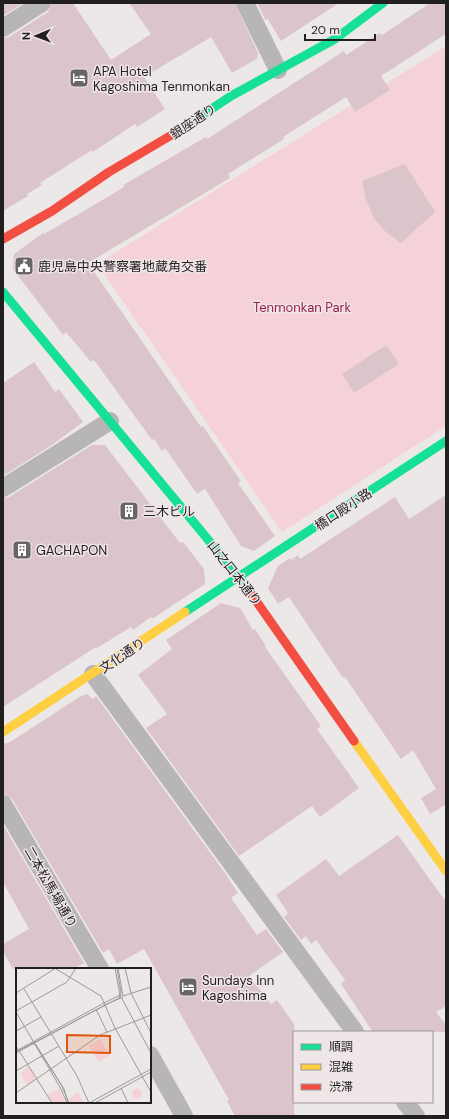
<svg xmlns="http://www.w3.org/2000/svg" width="449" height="1119" viewBox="0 0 449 1119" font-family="'DM Sans','Noto Sans JP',sans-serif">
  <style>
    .green { fill: #f5d1d8 }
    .building { fill: #dbc5ca }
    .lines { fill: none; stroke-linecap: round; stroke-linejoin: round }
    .street { stroke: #b7b5b6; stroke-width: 18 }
    .fast { stroke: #16e098; stroke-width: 9 }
    .slow { stroke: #ffcf43; stroke-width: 9 }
    .jam { stroke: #f24e42; stroke-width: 9 }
    .labels { text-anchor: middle; stroke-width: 3; stroke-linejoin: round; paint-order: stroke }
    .poi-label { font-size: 13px; fill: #221f20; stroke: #efe6e7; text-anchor: start }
    .street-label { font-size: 13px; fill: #221f20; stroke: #efe6e7 }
    .park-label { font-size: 13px; fill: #971c4b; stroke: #efe6e7 }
    .inset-road { fill: none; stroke: #9c9898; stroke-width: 1 }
    .view { fill: #de560d; fill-opacity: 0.15; stroke: #de560d; stroke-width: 2 }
    .inset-edge { fill: none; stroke: #221f20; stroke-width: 2 }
  </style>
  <rect width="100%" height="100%" fill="#ede8e8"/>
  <polygon class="green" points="446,46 446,426 282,532 97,264"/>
  <g class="building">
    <polygon points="3,3 23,3 3,16"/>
    <polygon points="52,3 73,3 111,60 151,34 129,3 235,3 258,53 257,59 232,73 211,37 144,77 165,109 137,127 135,124 93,152 92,150 40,183 42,185 27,194 28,196 3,211 3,38 9,37 48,12"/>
    <polygon points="257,3 339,3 281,41 267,18 266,21"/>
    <polygon points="430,3 446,3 446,34 381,76 390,90 355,112 346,97 283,137 284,139 228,174 230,178 88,263 201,427 202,425 241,481 238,483 275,536 254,551 241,546 205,489 197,494 165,448 162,451 154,439 152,440 94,360 91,362 66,332 63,335 13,269 14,254 43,233 44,234 89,208 124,187 123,185 206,137 207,139 344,51 346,55 380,33 382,35"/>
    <polygon points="405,164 435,212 401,243 386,232 374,218 366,200 362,181"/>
    <polygon points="386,345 399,364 354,393 342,374"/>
    <polygon points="34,362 55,392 59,389 83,422 52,445 3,476 3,383"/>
    <polygon points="92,445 105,445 180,543 183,542 204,569 205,584 152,619 151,617 133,630 131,627 97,648 96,647 3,707 3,498 9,497"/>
    <polygon points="446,495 446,806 445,805 430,814 421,798 436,789 413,750 401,759 345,677 343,678 289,597 278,604 268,588 278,566 290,558 291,560 298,555 300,559 395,497 409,519"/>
    <polygon points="221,603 240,608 253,630 255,629 266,646 265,647 321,726 317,729 359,788 320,817 312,806 239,856 146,728 167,714 138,675 172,649 166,640"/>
    <polygon points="87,694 93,699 96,696 225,873 238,893 231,898 257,935 266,929 283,952 249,976 271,1004 277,1000 294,1024 294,1116 235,1116 227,1101 229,1100 144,949 117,964 109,949 103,953 12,799 3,794 3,744 10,742 81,696"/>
    <polygon points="3,825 84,963 73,969 13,969 3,951 3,944 29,929 3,882"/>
    <polygon points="398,835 446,902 446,1006 436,1012 446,1025 446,1032 373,1032 341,984 345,980 316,940 311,944 306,936 301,940 284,917 288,913 276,895 326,859 339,876"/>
  </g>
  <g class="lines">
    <g class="street">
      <polyline points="245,3 278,70"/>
      <polyline points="3,28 42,3"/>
      <polyline points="3,488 110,421"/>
      <polyline points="93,674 355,1032"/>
      <polyline points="3,804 100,969"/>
      <polyline points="150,1055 184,1116"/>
      <polyline points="405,1102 416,1116"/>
    </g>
    <g class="fast">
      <polyline points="180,130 231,96 335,39 383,3"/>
      <polyline points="3,292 239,577 252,595"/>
      <polyline points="185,612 446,441"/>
    </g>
    <g class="slow">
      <polyline points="3,732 185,612"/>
      <polyline points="354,741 446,871"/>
    </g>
    <g class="jam">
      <polyline points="3,239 52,211 109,172 180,130"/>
      <polyline points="252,595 354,741"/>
    </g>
  </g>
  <defs>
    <symbol id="hotel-square" viewBox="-11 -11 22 22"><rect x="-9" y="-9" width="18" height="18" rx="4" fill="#696566" stroke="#efe6e7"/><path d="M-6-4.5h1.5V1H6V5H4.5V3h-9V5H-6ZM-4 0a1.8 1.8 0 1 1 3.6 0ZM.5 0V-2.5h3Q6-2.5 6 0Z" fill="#fff"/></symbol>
    <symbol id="civic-square" viewBox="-11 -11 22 22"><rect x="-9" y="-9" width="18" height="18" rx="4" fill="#696566" stroke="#efe6e7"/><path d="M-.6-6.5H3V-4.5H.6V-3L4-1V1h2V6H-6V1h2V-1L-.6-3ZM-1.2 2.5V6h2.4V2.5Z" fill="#fff"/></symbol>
    <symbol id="building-square" viewBox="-11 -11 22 22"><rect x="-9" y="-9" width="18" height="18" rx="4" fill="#696566" stroke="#efe6e7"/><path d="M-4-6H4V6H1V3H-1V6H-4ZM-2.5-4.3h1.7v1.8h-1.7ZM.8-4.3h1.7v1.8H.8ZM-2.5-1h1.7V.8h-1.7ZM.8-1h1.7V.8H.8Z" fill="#fff"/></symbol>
  </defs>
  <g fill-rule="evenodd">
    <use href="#hotel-square" x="68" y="67" width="22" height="22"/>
    <use href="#civic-square" x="13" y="255" width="22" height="22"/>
    <use href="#building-square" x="118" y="500" width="22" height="22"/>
    <use href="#building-square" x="11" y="539" width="22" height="22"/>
    <use href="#hotel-square" x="177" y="976" width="22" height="22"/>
  </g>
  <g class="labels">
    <g class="poi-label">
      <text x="93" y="76">APA Hotel<tspan x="93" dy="15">Kagoshima Tenmonkan</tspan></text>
      <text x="38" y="271">鹿児島中央警察署地蔵角交番</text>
      <text x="143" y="516">三木ビル</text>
      <text x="36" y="555">GACHAPON</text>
      <text x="202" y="985">Sundays Inn<tspan x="202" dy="15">Kagoshima</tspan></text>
    </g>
    <g class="street-label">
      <text transform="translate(193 121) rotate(-34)" y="5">銀座通り</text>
      <text transform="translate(343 509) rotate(-33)" y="5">橋口殿小路</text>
      <text transform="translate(235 573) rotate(52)" y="5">山之口本通り</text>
      <text transform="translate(122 655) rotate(-34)" y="5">文化通り</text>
      <text transform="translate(51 887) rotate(60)" y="5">二本松馬場通り</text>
    </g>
    <g class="park-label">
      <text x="302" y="312">Tenmonkan Park</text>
    </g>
  </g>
  <g transform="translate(16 968)">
    <rect width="135" height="135" fill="#ede8e8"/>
    <path d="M84,71l10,16 -11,7 -10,-16zM12,98l8,13 -10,6 -5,-12zM44,120l5,15h-12l-5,-8zM116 126a5 5 0 1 1 10 0a5 5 0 1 1-10 0ZM62,125l6,10h-13l-2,-5z" fill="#f5d1d8"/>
    <path class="inset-road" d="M99,0l5,27M102,0l5,28M109,0l6,25 20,40M40,1l45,27 14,32 36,64M8,21l53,87 12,27M0,25l40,-25M104,27l31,58M107,28l28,-9M88,35l16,-8M89,37l18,-8M80,41l11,23M0,43l51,-29 9,-14M0,44l17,29M0,63l25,-14M15,75l5,2 28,44 4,14M0,78l36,57M0,83l88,-48M0,84l103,-54 2,-5 -4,-25M0,85l89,-48M0,103l43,-25M105,120l7,15M0,125l84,-58 51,-20M10,135h14M51,135l-6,-14 -28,-48 29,45 7,17M73,135l62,-34M79,135l56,-31"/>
    <path class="view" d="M51,67l43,1v17l-43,-1z"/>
    <rect width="135" height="135" class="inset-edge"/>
  </g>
  <rect width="449" height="1119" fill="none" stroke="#221f20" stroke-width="8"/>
  <rect x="293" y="1031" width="140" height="72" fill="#efe6e7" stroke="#9d9697"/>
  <rect x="301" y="1044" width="20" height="6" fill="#16e098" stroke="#9d9697"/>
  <text x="329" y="1051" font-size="12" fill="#221f20">順調</text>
  <rect x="301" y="1064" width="20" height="6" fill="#ffcf43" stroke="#9d9697"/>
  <text x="329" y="1071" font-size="12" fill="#221f20">混雑</text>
  <rect x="301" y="1084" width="20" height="6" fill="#f24e42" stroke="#9d9697"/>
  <text x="329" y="1091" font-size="12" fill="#221f20">渋滞</text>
  <g transform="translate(36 36) rotate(269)" stroke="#efe6e7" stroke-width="3" paint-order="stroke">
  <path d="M0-3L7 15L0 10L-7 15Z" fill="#221f20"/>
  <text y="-6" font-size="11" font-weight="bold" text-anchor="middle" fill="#221f20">N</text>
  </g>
  <path d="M305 34v6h70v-6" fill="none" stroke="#221f20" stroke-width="2"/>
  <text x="311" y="34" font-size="12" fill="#221f20" stroke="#efe6e7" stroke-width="3" paint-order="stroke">20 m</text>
</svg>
